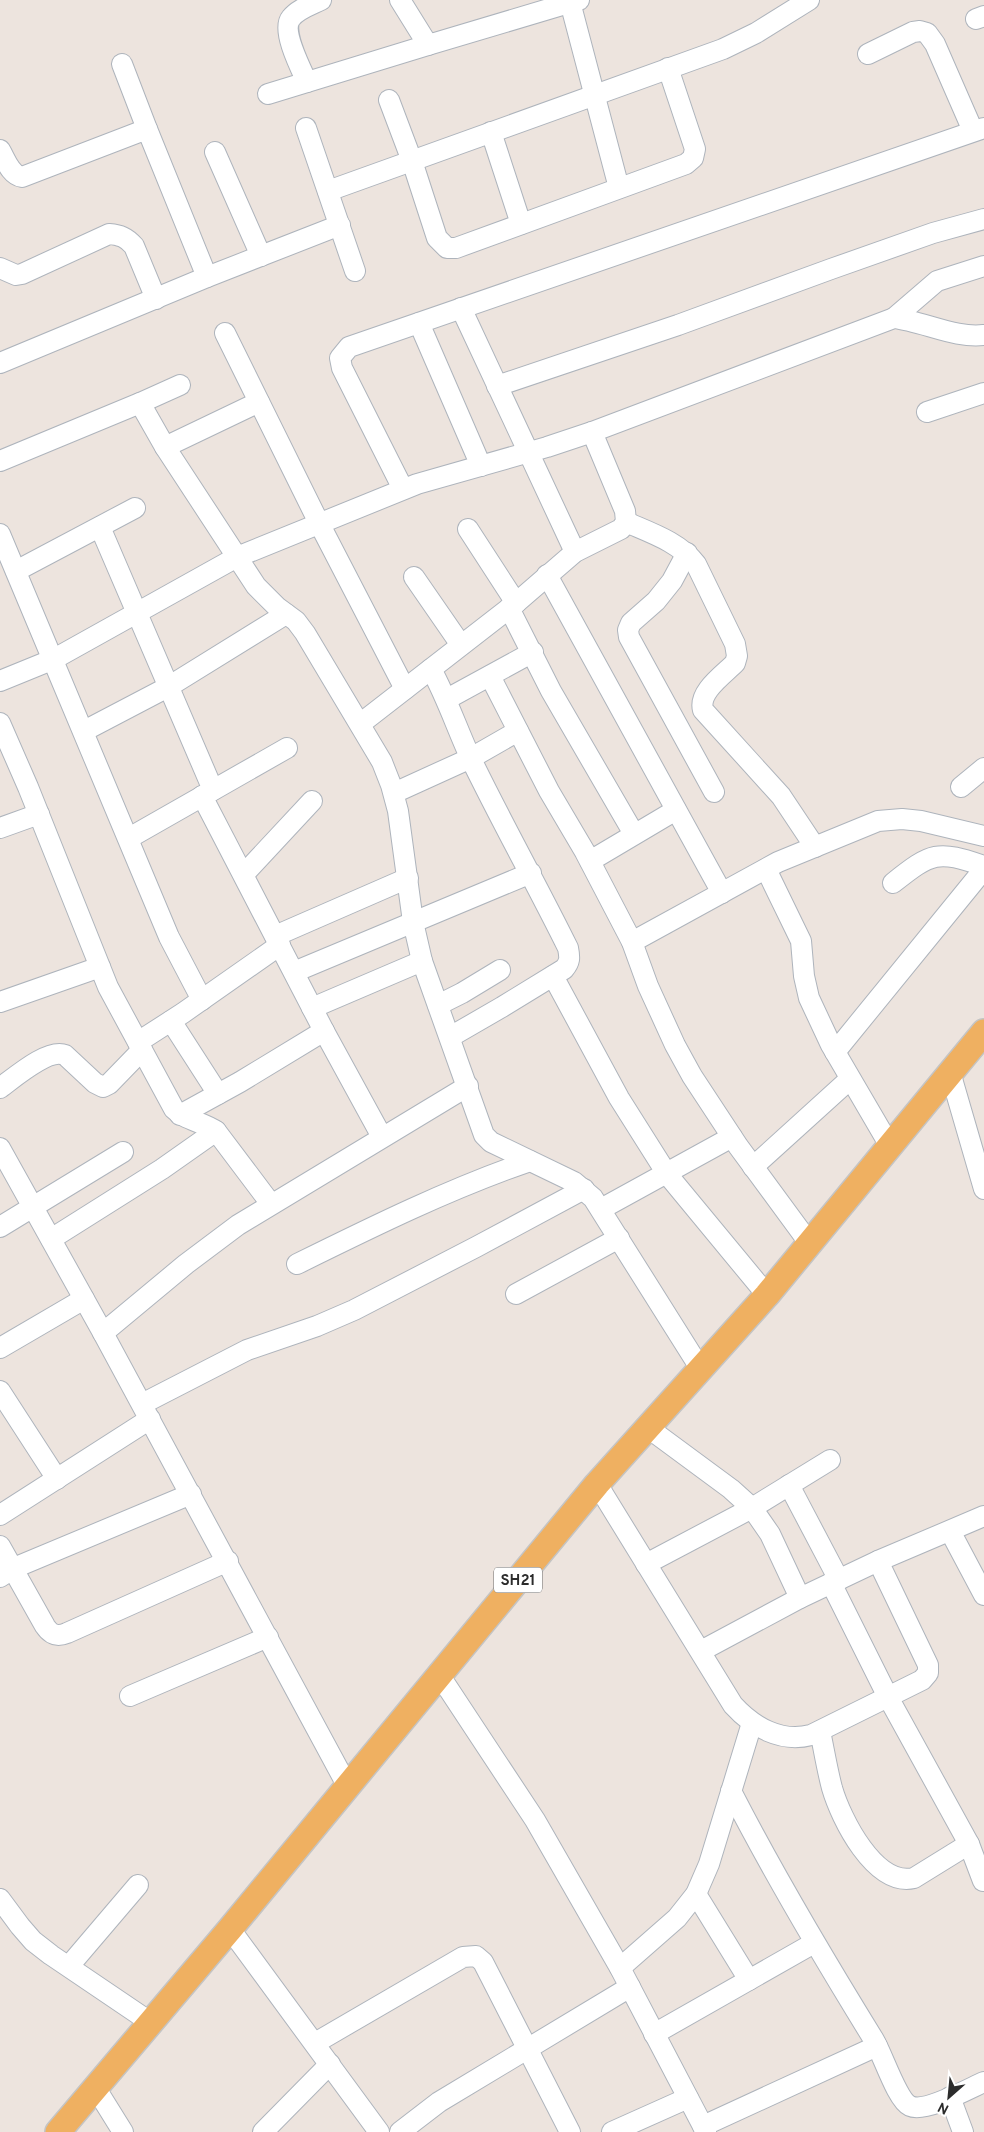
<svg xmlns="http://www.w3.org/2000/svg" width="984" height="2132" viewBox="0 0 984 2132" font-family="Overpass,sans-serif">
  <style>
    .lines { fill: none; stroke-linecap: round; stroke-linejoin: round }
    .minor-casing { stroke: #aeb4bc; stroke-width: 22 }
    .major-casing { stroke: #c4c4c4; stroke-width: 28 }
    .minor { stroke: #fff; stroke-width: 20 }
    .major { stroke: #efb061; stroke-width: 25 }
    .labels { text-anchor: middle; stroke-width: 5; stroke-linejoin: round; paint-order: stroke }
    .shield { fill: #fff; stroke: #6b6b6b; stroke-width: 1 }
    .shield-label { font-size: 15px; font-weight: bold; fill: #2c2c2c }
  </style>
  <rect width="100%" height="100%" fill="#ede4de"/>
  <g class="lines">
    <defs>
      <g id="minor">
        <polyline points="400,0 428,45 579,0"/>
        <polyline points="570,2 619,188"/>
        <polyline points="976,19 984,16"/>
        <polyline points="868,54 913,32 920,31 927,33 935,44 973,131"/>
        <polyline points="122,64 147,129"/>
        <path d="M307,82c-6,-13 -26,-52 -16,-64 7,-9 20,-13 30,-18"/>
        <polyline points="268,94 428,45"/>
        <polyline points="389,100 412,161 437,238 447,248 456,248 686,164 693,158 695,149 668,68"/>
        <polyline points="306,128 355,271"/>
        <polyline points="491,132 521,224"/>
        <path d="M0,150c6,10 10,25 22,27l125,-48 60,148"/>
        <polyline points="215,152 261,256"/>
        <polyline points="328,191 723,49 756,33 809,0"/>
        <path d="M0,268l16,7 6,-1 87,-40c11,1 17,3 25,12l22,53"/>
        <polyline points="461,308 575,552"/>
        <polyline points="894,318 937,281 984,266"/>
        <polyline points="419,323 481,466"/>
        <polyline points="225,333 319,523 405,689"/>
        <polyline points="0,363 207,277 340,225"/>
        <polyline points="497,386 678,325 831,269 933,233 984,219"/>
        <polyline points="140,403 180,385"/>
        <polyline points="927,412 984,393"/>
        <polyline points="165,447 259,402"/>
        <polyline points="0,461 140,403 165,447 256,586 277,607 296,621 305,633 382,762 391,785 398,811 413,922 422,961 484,1135 491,1142 574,1182 593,1198 700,1368"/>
        <polyline points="403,489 342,368 340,358 349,347 984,128"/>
        <path d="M626,522c25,11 53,20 70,42l39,80 2,12 -2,7c-12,12 -37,29 -32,47l78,86 34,51"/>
        <polyline points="100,527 213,790"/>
        <polyline points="468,529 516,603"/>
        <polyline points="0,534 169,937 202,1000"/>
        <polyline points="687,553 672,581 656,601 631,623 628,630 629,637 714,792"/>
        <polyline points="16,571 135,508"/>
        <polyline points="547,575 722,893"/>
        <polyline points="414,577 461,645"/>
        <polyline points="509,608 551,691 634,834"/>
        <path d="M431,669c16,29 26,60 40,90 31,64 66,126 97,189 2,10 2,14 -4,21l-62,38 -52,30"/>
        <polyline points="490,676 549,791 585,852 632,942 648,986 675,1045 692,1076 738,1146 810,1244"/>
        <path d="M0,681l54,-22 183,-102 180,-73 130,-37 45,-15 302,-114c28,3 63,21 90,17"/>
        <polyline points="447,699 533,652"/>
        <path d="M0,723l28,64 80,200 66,122c11,11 29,13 42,22l55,73"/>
        <polyline points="360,724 516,603 575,552 621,529 626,522 625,511 592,432"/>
        <polyline points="84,731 168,687 286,614"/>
        <polyline points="961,787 984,768"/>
        <polyline points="394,793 471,758 518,731"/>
        <polyline points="202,796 324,1031 382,1137"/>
        <polyline points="0,828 39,814"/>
        <polyline points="129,838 287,748"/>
        <polyline points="590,861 676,810"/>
        <polyline points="766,869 801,941 804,976 809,998 831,1045 890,1146"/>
        <polyline points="244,874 312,801"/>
        <path d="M893,883c39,-31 44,-33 91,-17"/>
        <polyline points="275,936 408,878"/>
        <polyline points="632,942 778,862 878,821 902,819 921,821 984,836"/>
        <polyline points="294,972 531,873"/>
        <polyline points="553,976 619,1098 667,1174 767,1295"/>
        <polyline points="0,1002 100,967"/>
        <polyline points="438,1005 462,993 500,970"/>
        <polyline points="312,1008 422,961"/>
        <polyline points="171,1021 218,1094"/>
        <polyline points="138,1042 183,1013 280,945"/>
        <polyline points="835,1052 984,869"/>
        <polyline points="950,1072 984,1189"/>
        <path d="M0,1088c14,-10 48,-40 65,-33l30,28 8,4 6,-3 33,-34"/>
        <polyline points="180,1115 240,1082 324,1031"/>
        <polyline points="0,1148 103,1333 348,1787"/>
        <polyline points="753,1167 850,1079"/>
        <polyline points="601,1209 732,1137"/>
        <polyline points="0,1227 123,1152"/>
        <polyline points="51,1239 162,1169 216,1131"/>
        <path d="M297,1264c77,-38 152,-75 233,-103"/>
        <polyline points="516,1294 619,1238"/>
        <polyline points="103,1333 186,1264 238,1225 468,1086"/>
        <polyline points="0,1348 84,1299"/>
        <polyline points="0,1391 57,1479"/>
        <polyline points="142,1404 247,1350 317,1326 354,1310 476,1247 584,1189"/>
        <polyline points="647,1427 731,1489 752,1508 770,1534 800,1598"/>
        <path d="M597,1484l136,221c20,22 48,38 78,30l111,-55 6,-7v-8l-50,-104"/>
        <polyline points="789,1485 839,1580"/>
        <polyline points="0,1515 150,1419"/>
        <polyline points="950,1531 984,1595"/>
        <path d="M0,1546l45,80c6,9 12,11 22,7l161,-72"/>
        <polyline points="646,1564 752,1508 830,1460"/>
        <polyline points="0,1577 14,1568 191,1494"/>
        <polyline points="831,1583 888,1697 969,1844 983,1881"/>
        <polyline points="701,1651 800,1598 878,1561 984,1516"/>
        <polyline points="440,1676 535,1820 620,1968 706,2132"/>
        <polyline points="130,1696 268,1637"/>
        <path d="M820,1731c4,19 7,38 12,57 9,31 43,99 82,90l55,-34"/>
        <path d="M731,1791c44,86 93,168 143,249 9,15 23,60 36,66 15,7 58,-17 74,-24"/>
        <polyline points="696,1894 749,1980"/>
        <polyline points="0,1899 20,1926 33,1941 51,1955 150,2022"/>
        <polyline points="230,1929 379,2132"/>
        <polyline points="69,1966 138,1885"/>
        <polyline points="620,1968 677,1918 696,1894 709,1864 752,1723"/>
        <polyline points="654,2034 814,1943"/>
        <polyline points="315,2043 463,1957 476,1956 483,1962 570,2132"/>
        <polyline points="95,2087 123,2132"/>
        <polyline points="950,2097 963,2132"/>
        <polyline points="703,2126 877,2046"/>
        <polyline points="263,2132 330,2064"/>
        <polyline points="400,2132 439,2102 630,1987"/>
        <polyline points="612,2132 688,2098"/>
      </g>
      <polyline id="major" points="58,2132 230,1929 597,1484 767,1295 984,1032"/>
    </defs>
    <use href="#minor" class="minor-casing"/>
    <use href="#major" class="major-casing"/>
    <use href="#minor" class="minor"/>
    <use href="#major" class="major"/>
  </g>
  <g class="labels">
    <rect class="shield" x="494" y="1567.5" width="48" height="25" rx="4"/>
    <g class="shield-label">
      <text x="518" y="1585">SH21</text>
    </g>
  </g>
  <g transform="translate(949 2097) rotate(207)" stroke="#ffffff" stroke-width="4" paint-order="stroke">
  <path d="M0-4L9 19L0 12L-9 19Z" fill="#2c2c2c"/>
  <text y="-8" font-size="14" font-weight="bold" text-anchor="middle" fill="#2c2c2c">N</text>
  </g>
</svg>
